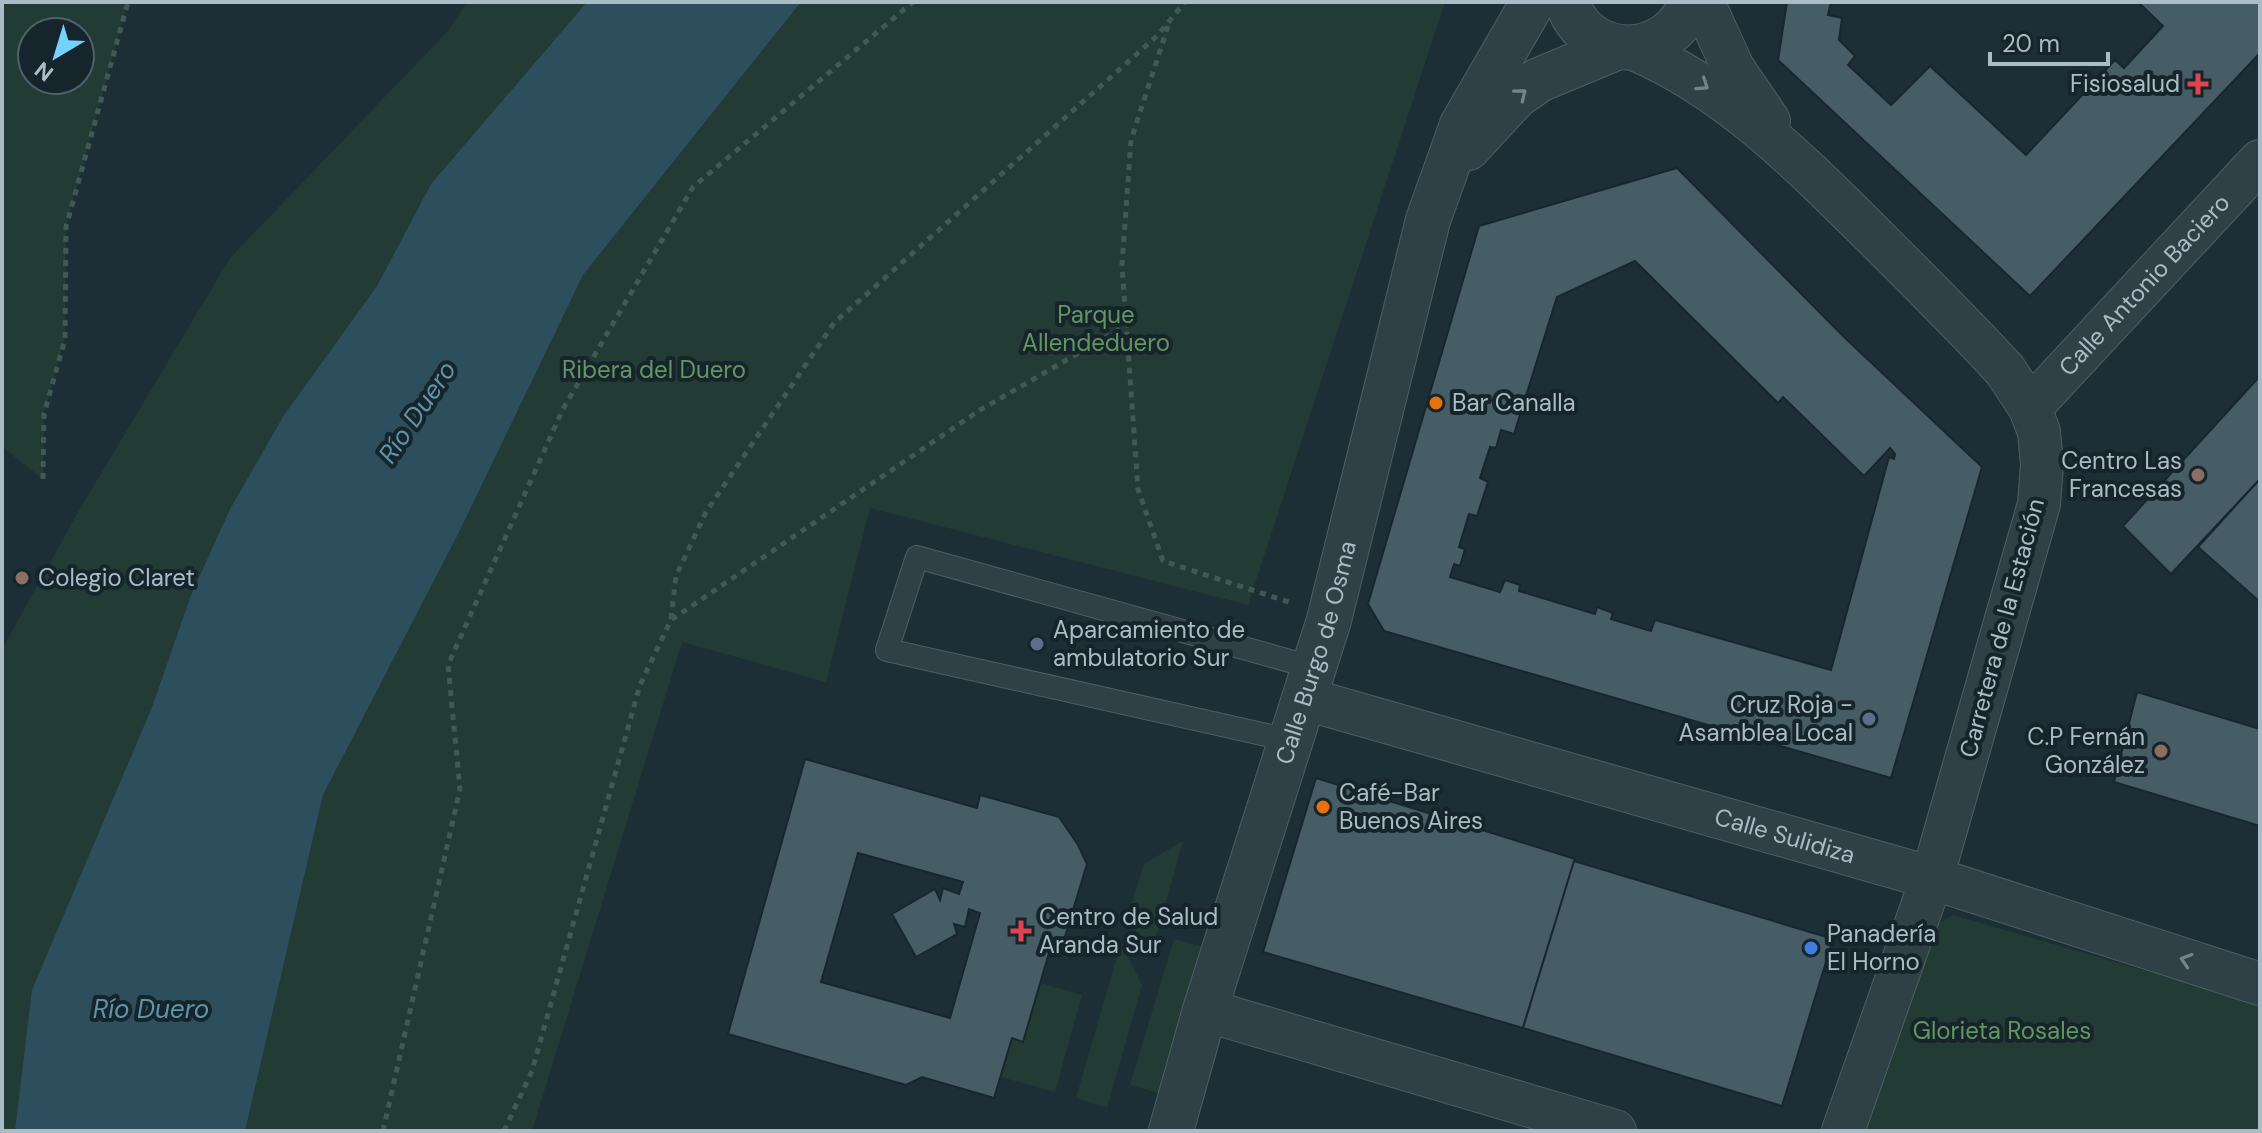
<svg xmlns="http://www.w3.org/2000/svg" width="2262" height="1133" viewBox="0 0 2262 1133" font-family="'DM Sans',sans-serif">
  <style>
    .green { fill: #223b35; fill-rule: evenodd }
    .water { fill: #2d4f5d }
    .building { fill: #475d66; stroke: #18272d; stroke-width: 2; fill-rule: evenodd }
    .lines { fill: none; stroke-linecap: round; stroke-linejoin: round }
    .service-casing { stroke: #4e5e65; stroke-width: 24 }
    .minor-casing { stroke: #4e5e65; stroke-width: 44 }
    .tertiary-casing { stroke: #4e5e65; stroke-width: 46 }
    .path { stroke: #405955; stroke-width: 5; stroke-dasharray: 6 6; stroke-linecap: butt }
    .service { stroke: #304047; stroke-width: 22 }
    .minor { stroke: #304047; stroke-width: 42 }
    .tertiary { stroke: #304047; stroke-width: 44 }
    .oneway { stroke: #73848c }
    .health-dot { fill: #e0444e; stroke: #16252b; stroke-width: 3 }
    .food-dot { fill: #e8710a; stroke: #16252b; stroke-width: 3 }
    .education-dot { fill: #8d6e63; stroke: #16252b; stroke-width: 3 }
    .service-dot { fill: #5c6f8a; stroke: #16252b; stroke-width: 3 }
    .shop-dot { fill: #3f7fe0; stroke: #16252b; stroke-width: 3 }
    .labels { text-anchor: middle; stroke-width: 8; stroke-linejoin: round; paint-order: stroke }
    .poi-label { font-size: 24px; fill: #aabcc5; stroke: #16252b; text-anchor: start }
    .street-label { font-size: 24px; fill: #aabcc5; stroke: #16252b }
    .park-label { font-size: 24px; fill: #639660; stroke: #16252b }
    .water-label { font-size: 26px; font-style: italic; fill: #5f93a7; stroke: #16252b }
  </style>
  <rect width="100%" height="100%" fill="#1d2f36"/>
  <g class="green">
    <path d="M2,2h126l-62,225 -1,112 -21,75 -1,65 -41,-32zM32,32h48v48h-48z"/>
    <polygon points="467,2 587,2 431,184 377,286 284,415 230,509 191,595 152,707 33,990 18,1120 15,1131 2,1131 2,649 81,507 230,258 448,31"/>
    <polygon points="801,2 1445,2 1248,605 870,508 826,682 682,642 532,1131 245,1131 323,795 452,544 583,275"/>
    <polygon points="1183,841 1151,954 1127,918 1144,864"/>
    <polygon points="1953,915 2260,1004 2260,1131 1865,1131 1926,938 1933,926"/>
    <polygon points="1174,939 1204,947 1161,1094 1130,1085"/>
    <polygon points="1121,942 1142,985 1107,1108 1076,1098"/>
    <polygon points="1040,983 1082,995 1055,1092 1001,1077 1012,1038 1023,1041"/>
  </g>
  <polygon class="water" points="587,2 801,2 583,275 459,532 323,795 245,1131 15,1131 32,990 152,707 191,595 230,509 284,415 377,286 431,184"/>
  <g class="building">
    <polygon points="1787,2 1831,2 1828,15 1842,18 1839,40 1855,56 1848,65 1891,105 1930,66 2026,155 2115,60 2124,68 2163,26 2138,2 2260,2 2260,53 2030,296 1778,60"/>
    <path d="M1677,168l166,168 139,131 -91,311 -507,-147 -16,-27 111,-378zM1635,261l143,142 5,-6 81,79 26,-28 5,6 -1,5 -5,-2 -58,213 -176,-50 -4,11 -40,-12 2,-6 -16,-6 -2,7 -76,-23 1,-6 -15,-5 -5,12 -50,-15 4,-13 6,2 5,-17 -6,-2 10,-33 8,2 11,-34 -8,-4 10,-31 6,1 5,-18 13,4 43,-137z"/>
    <polygon points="2260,376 2260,479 2171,574 2123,526"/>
    <polygon points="2260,479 2260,602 2198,547"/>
    <polygon points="2137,692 2260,729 2260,826 2114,782"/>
    <path d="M805,759l172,49 3,-13 79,22 19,28 9,19 -24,79 -10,-4 -30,103 -11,-4 -18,60 -72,-21 -16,8 -178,-51zM858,853l105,29 -4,12 -16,-6 -3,12 -5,-11 -43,25 24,43 41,-23 -3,-10 11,3 4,-18 11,4 -30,105 -129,-36z"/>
    <polygon points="1316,778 1575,859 1523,1028 1263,952"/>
    <polygon points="1574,861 1833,939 1782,1106 1523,1028"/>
  </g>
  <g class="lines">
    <defs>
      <polyline id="service" points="1293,741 887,650 917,557 1315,668"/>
      <g id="minor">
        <polyline points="1703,2 1733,68 1769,121"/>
        <path d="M1634,49c89,38 157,105 226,173 49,49 98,97 145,148l25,38 9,24 3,33 -3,39 -107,374 -89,253"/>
        <path id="s1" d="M2030,408l230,-247"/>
        <path id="s2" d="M1306,699l626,179 328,106"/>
        <polyline points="1205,1010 1615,1131"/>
      </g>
      <g id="tertiary">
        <path d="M1567,2c20,61 102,60 124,0"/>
        <polyline points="1468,148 1516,96 1539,80 1616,48"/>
        <path id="s3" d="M1171,1131l34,-121 124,-390 99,-400 34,-95 71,-123"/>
      </g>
    </defs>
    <use href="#service" class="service-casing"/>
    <use href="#minor" class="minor-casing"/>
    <use href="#tertiary" class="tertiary-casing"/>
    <g class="path">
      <polyline points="1168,26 1131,140 1122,265 1138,489 1163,561 1292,603"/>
      <polyline points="43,479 44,414 65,339 66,227 128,2"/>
      <polyline points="671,619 676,576 706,512 834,323 1157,36 1185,2"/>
      <polyline points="383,1131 460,789 448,665 563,409 693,187 913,2"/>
      <polyline points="504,1131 532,1071 640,685 671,620 980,410 1127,325"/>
    </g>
    <use href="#service" class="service"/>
    <use href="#minor" class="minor"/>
    <use href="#tertiary" class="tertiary"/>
  </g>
  <defs><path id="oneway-chevron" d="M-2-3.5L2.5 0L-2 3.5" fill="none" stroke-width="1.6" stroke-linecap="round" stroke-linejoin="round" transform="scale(2)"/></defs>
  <g class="oneway">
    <use href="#oneway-chevron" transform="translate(1703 85) rotate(34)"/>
    <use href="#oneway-chevron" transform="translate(1521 94) rotate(-39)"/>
    <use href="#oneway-chevron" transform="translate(2186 960) rotate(-162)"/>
  </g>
  <g class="health-dot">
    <path d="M2194 72h8v8h8v8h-8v8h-8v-8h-8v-8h8z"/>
    <path d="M1017 919h8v8h8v8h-8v8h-8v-8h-8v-8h8z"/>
  </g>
  <g class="food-dot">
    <circle cx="1436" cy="403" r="8"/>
    <circle cx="1323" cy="807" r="8"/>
  </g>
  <g class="education-dot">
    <circle cx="2198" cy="475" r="8"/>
    <circle cx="22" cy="578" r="8"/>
    <circle cx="2161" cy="751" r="8"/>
  </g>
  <g class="service-dot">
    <circle cx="1037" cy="644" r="8"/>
    <circle cx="1869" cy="719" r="8"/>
  </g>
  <circle class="shop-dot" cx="1811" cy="948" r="8"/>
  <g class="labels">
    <g class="poi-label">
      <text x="2180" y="92" text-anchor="end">Fisiosalud</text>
      <text x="1452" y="411">Bar Canalla</text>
      <text x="2182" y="469" text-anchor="end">Centro Las<tspan x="2182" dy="28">Francesas</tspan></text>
      <text x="38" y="586">Colegio Claret</text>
      <text x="1053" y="638">Aparcamiento de<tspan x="1053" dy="28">ambulatorio Sur</tspan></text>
      <text x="1853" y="713" text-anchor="end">Cruz Roja -<tspan x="1853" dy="28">Asamblea Local</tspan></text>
      <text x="2145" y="745" text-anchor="end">C.P Fernán<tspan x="2145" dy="28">González</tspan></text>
      <text x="1339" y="801">Café-Bar<tspan x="1339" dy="28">Buenos Aires</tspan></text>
      <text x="1039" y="925">Centro de Salud<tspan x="1039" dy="28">Aranda Sur</tspan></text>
      <text x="1827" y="942">Panadería<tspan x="1827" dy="28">El Horno</tspan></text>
    </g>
    <g class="street-label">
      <text dy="8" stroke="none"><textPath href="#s1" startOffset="168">Calle Antonio Baciero</textPath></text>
      <text transform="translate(2002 628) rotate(-75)" y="8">Carretera de la Estación</text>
      <text dy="8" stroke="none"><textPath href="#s3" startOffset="500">Calle Burgo de Osma</textPath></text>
      <text dy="8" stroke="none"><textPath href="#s2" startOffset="498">Calle Sulidiza</textPath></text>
    </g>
    <g class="park-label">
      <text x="1096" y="323">Parque<tspan x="1096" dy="28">Allendeduero</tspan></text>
      <text x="654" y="378">Ribera del Duero</text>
      <text x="2002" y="1039">Glorieta Rosales</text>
    </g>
    <g class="water-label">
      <text transform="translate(417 412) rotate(-56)" y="9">Río Duero</text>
      <text x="151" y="1018">Río Duero</text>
    </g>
  </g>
  <rect width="2262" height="1133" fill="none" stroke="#aabcc5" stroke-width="8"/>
  <g transform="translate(56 56) rotate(218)"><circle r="38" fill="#16252b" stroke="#516169" stroke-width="2"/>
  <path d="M0-6L14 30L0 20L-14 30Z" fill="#74d2ff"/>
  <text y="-12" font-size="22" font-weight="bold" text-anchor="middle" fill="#aabcc5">N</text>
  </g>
  <path d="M1990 52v12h118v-12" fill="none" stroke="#aabcc5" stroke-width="4"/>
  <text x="2002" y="52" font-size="24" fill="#aabcc5" stroke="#16252b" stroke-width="6" paint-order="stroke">20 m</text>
</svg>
